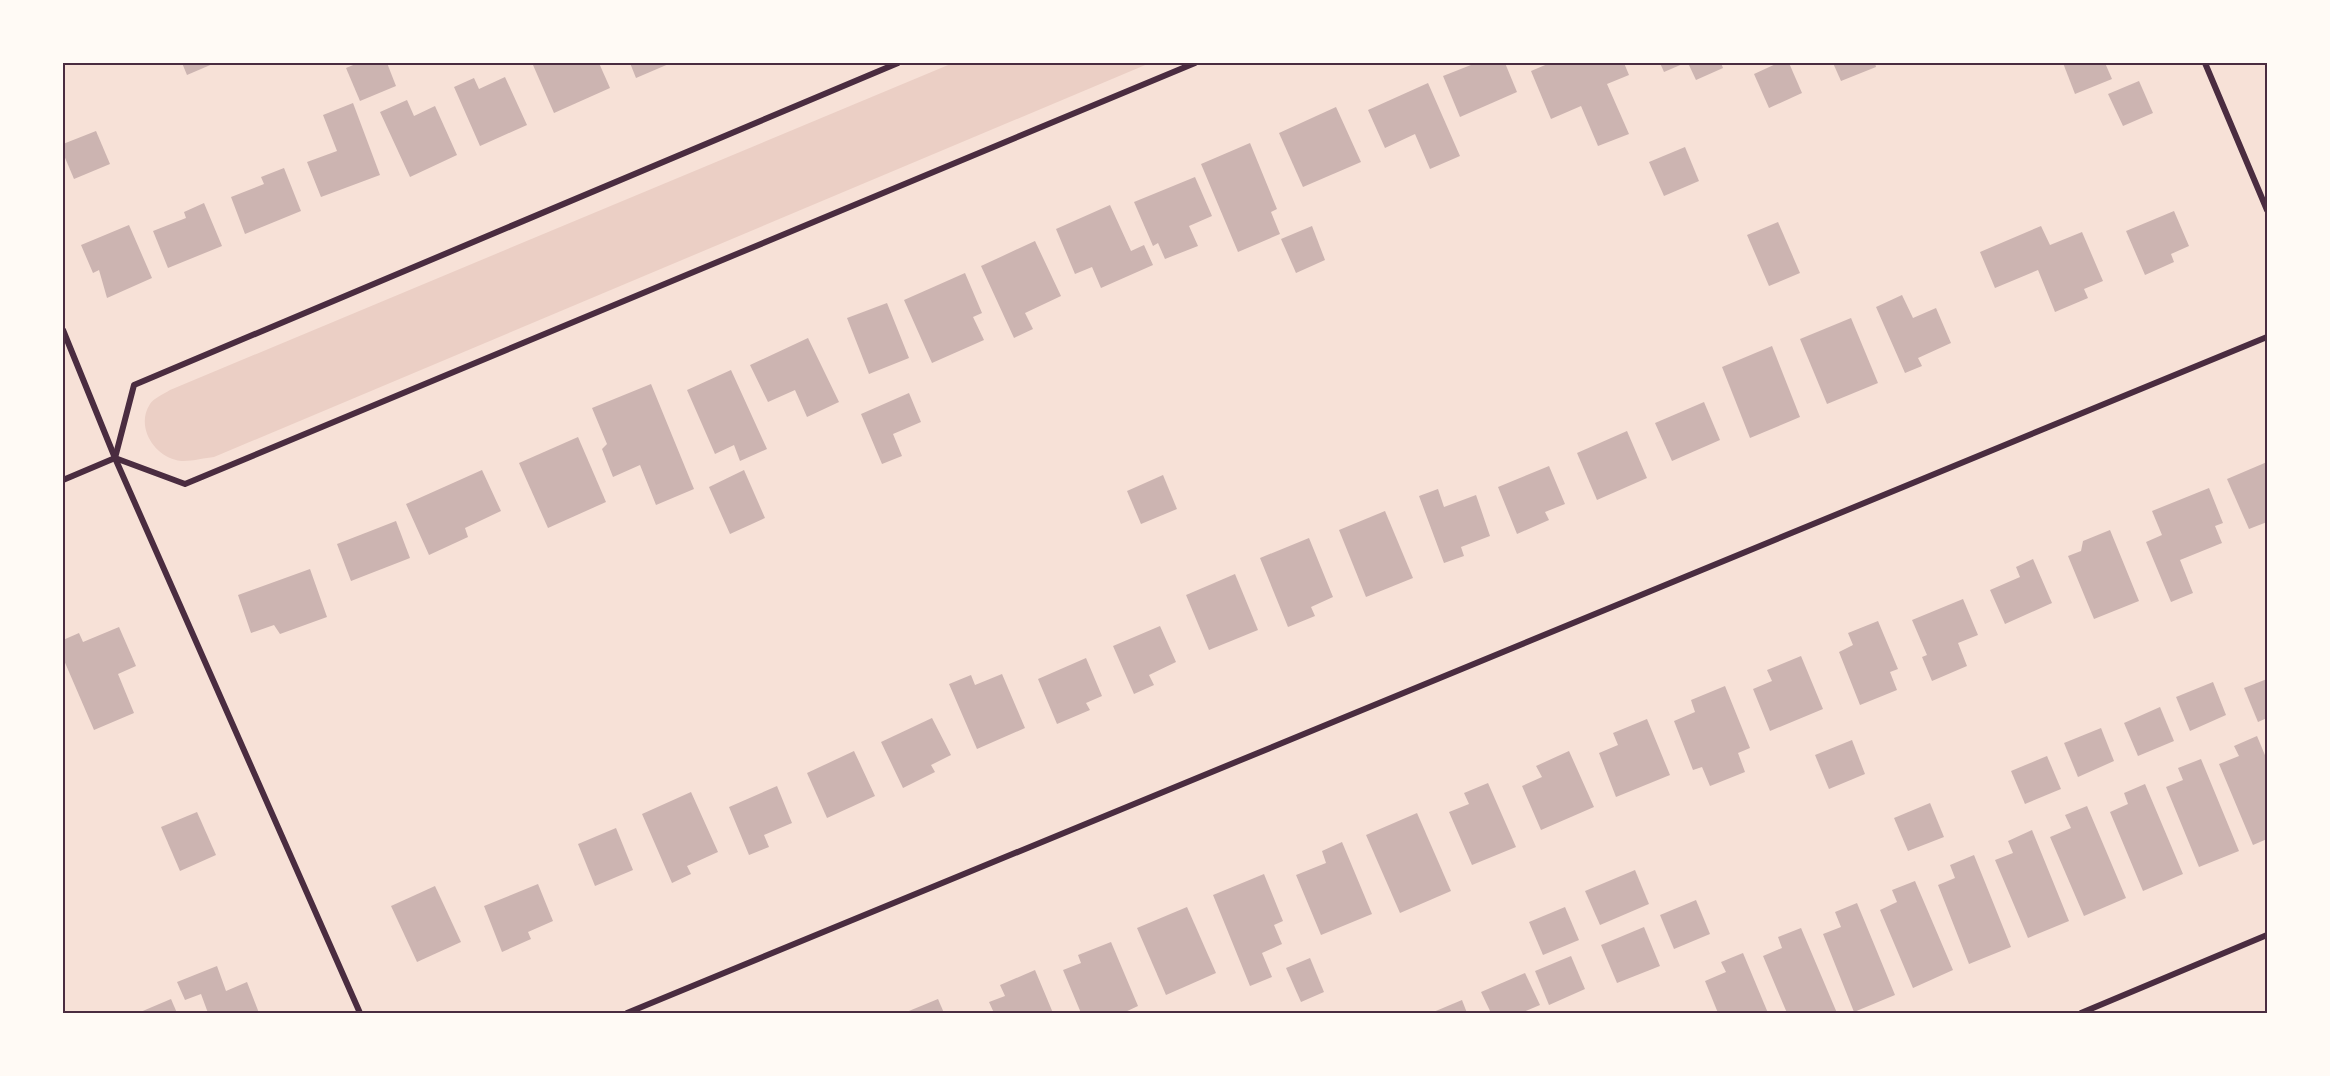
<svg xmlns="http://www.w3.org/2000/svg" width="2330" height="1076" viewBox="0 0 2330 1076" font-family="'Exo 2',sans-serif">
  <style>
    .green { fill: #ebcfc5 }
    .building { fill: #ccb4b1 }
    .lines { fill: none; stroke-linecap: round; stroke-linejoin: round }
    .minor { stroke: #4a2c40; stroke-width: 6 }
    .neatline { fill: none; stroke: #4a2c40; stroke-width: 2 }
  </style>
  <rect width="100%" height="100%" fill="#f7e1d7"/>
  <path class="green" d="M953,63h197l-936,394c-11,1 -28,6 -38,3 -24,-6 -40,-35 -26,-56 4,-6 14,-10 20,-14z"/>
  <g class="building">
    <polygon points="182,63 215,63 187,75"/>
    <polygon points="358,63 387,63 396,86 360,101 346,68"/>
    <polygon points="538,63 599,63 610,88 554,113 533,65"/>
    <polygon points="630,63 671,63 636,78"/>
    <polygon points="1476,63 1505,63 1517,92 1460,117 1443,76"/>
    <polygon points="1550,63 1624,63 1629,75 1607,84 1629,134 1598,146 1581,106 1551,119 1531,71"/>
    <polygon points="1660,63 1685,63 1664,72"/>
    <polygon points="1688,63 1721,63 1723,68 1696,80"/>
    <polygon points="1778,63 1789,63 1802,93 1769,108 1754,74"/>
    <polygon points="1833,63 1875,63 1876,67 1841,81"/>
    <polygon points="2063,63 2105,63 2112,79 2075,94"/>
    <polygon points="505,77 527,125 480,146 454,87 474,78 479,89"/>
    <polygon points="2139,81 2153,113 2123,126 2108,94"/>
    <polygon points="1428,83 1460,156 1430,169 1415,134 1385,148 1368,110"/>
    <polygon points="407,100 414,116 435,106 457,155 410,177 380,112"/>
    <polygon points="353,103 380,175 321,197 307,162 337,151 323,115"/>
    <polygon points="1336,107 1361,162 1303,187 1279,133"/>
    <polygon points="96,131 110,164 74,179 63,153 63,144"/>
    <polygon points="1250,143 1277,209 1271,212 1280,234 1238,252 1201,164"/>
    <polygon points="1685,147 1699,181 1664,196 1649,162"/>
    <polygon points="284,168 301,211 245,234 231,197 264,184 261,177"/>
    <polygon points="1195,177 1212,216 1189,226 1198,246 1165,259 1158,243 1153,246 1134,202"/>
    <polygon points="204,203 222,246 168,268 153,231 186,218 184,212"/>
    <polygon points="1110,205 1131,251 1144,245 1153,265 1101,288 1092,267 1075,274 1056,229"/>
    <polygon points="2174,211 2189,246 2171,254 2174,262 2145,275 2126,231"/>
    <polygon points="1778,222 1800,273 1769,286 1747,235"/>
    <polygon points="129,225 152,278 107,298 99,270 93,273 81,245"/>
    <polygon points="1312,226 1325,260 1296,273 1281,239"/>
    <polygon points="2041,226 2050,245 2082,232 2103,281 2084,289 2088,298 2055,312 2038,270 1995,288 1980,252"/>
    <polygon points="1035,241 1061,296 1025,313 1033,329 1014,338 981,266"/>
    <polygon points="965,273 982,313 973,317 984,340 932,363 904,300"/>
    <polygon points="1902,295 1913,318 1936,308 1951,343 1918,358 1922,366 1905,373 1876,307"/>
    <polygon points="887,303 909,358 869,374 847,318"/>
    <polygon points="1851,318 1878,383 1827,404 1800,339"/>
    <polygon points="808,338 839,402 807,417 795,390 768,402 750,365"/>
    <polygon points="1772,346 1800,417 1750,438 1722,367"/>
    <polygon points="731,370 767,449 740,461 734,445 715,454 687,390"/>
    <polygon points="651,384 694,489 656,505 640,465 613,477 602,449 607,444 592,408"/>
    <polygon points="909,393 921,422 893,434 902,456 882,464 861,414"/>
    <polygon points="1704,402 1720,440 1672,461 1655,423"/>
    <polygon points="1627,431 1647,478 1597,500 1577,453"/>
    <polygon points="578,437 606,502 548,528 519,463"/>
    <polygon points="2267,462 2267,522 2249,529 2227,479"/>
    <polygon points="1549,466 1565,504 1545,512 1549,520 1517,534 1498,487"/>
    <polygon points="482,470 501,511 465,528 468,537 429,555 406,504"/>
    <polygon points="744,470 765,518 730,534 709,487"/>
    <polygon points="1163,475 1177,509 1141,524 1127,491"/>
    <polygon points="2209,488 2223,523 2215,526 2222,543 2180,560 2193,593 2171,602 2146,542 2162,535 2152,511"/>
    <polygon points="1438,489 1444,507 1476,495 1490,536 1461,547 1464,556 1444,563 1419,496"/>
    <polygon points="1385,511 1413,578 1366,597 1339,530"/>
    <polygon points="396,521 410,558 351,581 337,544"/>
    <polygon points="2110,530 2139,601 2094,619 2068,556 2081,551 2083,541"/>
    <polygon points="1309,538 1333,597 1311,607 1315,616 1288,627 1260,558"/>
    <polygon points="2033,559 2052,603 2005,624 1990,590 2020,577 2016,567"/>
    <polygon points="310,569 327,617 280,634 274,625 251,633 238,595"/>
    <polygon points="1235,574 1258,630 1209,650 1186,595"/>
    <polygon points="1963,599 1978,635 1958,643 1967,666 1932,681 1922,657 1927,655 1912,620"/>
    <polygon points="1878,621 1898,669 1890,672 1897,690 1860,705 1839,652 1853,645 1848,633"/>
    <polygon points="1160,626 1176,662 1149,675 1154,685 1134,694 1113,646"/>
    <polygon points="119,627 136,666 118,674 134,713 94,730 63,658 63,640 79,633 83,642"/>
    <polygon points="1801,656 1823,709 1770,731 1753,689 1772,681 1767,670"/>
    <polygon points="1086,658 1102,696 1086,703 1090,710 1057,724 1038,679"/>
    <polygon points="1002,674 1025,728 977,749 949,684 971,675 975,685"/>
    <polygon points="2267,679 2267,718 2258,722 2244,688"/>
    <polygon points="2213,682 2226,715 2190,731 2176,697"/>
    <polygon points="1725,686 1750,748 1738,753 1745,772 1710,786 1702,767 1693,770 1674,721 1695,712 1691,700"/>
    <polygon points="2160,707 2174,741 2138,756 2124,723"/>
    <polygon points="932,718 951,755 931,765 935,772 903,788 881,742"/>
    <polygon points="1647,719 1670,775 1616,797 1599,753 1618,745 1613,733"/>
    <polygon points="2101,728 2114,761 2078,777 2064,743"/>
    <polygon points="2257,736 2267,760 2267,839 2253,845 2219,764 2239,756 2234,746"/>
    <polygon points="1852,740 1865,774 1829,789 1815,755"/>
    <polygon points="854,751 875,796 827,818 807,773"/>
    <polygon points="1569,751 1594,807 1541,830 1522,786 1542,777 1536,766"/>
    <polygon points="2047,756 2061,789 2025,804 2011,771"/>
    <polygon points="2201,759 2239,851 2199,867 2166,787 2183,780 2178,768"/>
    <polygon points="1488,783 1516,847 1472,865 1449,812 1469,804 1464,793"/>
    <polygon points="2145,784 2183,874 2143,891 2110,812 2128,804 2124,793"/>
    <polygon points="777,786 792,823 764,835 769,847 749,855 729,807"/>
    <polygon points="691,792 718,852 687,866 691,874 672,883 642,814"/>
    <polygon points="1930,803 1944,837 1908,851 1894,818"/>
    <polygon points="2087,806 2126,898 2084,916 2050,837 2071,828 2065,815"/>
    <polygon points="197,812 216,855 180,871 161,827"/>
    <polygon points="1417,813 1451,891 1400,913 1366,835"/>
    <polygon points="616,828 633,870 595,886 578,844"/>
    <polygon points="2032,830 2069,921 2028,938 1995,860 2013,853 2008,841"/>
    <polygon points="1342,842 1372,914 1321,935 1296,875 1326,863 1322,851"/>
    <polygon points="1974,855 2011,947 1969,964 1938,885 1955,878 1950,865"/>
    <polygon points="1635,870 1649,904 1600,925 1585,891"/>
    <polygon points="1264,874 1283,921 1274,925 1282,944 1262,953 1272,977 1250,986 1213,895"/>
    <polygon points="1915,881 1953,970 1913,988 1880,910 1897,902 1892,890"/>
    <polygon points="538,884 553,921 528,932 531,939 502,952 484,906"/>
    <polygon points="435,886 461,942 417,962 391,906"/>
    <polygon points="1696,900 1710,934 1674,949 1660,915"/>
    <polygon points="1857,903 1895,995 1854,1012 1823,934 1841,927 1835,912"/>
    <polygon points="1187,907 1216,973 1166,995 1137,928"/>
    <polygon points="1565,907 1579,940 1543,955 1529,922"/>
    <polygon points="1644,927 1660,966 1617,983 1601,945"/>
    <polygon points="1801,928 1837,1013 1787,1013 1763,956 1782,948 1778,937"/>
    <polygon points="1111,942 1138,1006 1123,1013 1081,1013 1063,970 1081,963 1078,955"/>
    <polygon points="1743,953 1768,1013 1718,1013 1705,981 1726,972 1721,962"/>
    <polygon points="1571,956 1585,989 1549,1005 1535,971"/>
    <polygon points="1310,958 1324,992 1301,1002 1286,968"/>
    <polygon points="217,966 226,991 247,982 259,1013 208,1013 201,994 185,1000 177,982"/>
    <polygon points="1035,970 1053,1013 994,1013 989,1002 1005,996 1000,985"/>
    <polygon points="1525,973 1540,1005 1521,1013 1491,1013 1481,992"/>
    <polygon points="171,999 177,1013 138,1013"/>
    <polygon points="938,999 944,1013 904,1013"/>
    <polygon points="1462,1000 1467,1013 1431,1013"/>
  </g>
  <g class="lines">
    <g class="minor">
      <polyline points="2205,63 2267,210"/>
      <polyline points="63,330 115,458 360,1013"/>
      <polyline points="115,458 134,385 898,63"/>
      <polyline points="63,480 115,458 185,484 1195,63"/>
      <polyline points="627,1013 2267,337"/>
      <polyline points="2081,1013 2267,935"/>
    </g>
  </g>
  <rect width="2330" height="1076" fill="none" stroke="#fffaf5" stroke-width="129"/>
  <rect x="64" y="64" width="2202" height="948" class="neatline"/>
</svg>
